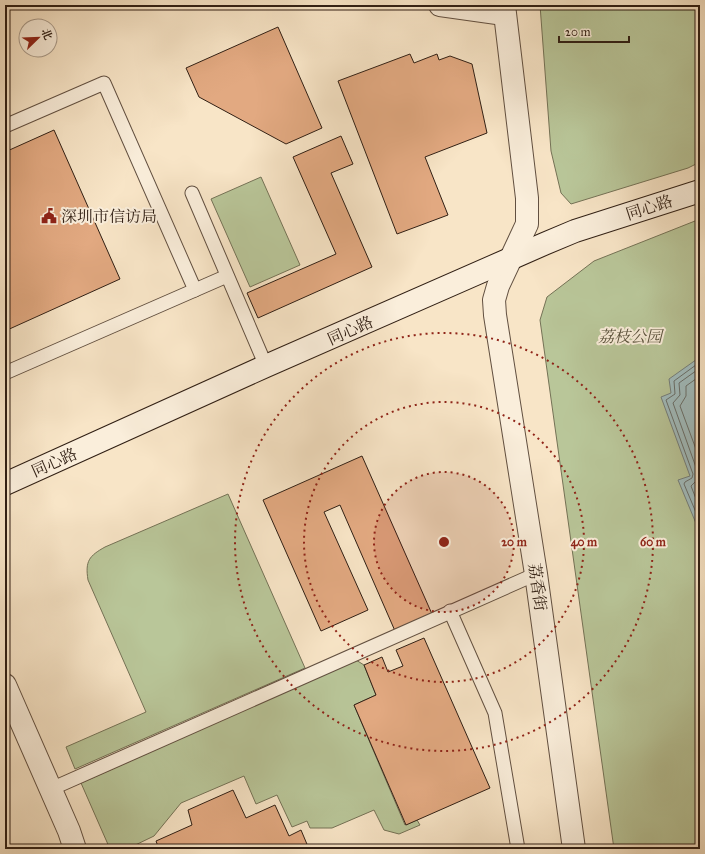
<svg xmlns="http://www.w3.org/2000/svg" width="705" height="854" viewBox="0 0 705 854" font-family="'IM FELL Great Primer','Noto Serif SC',serif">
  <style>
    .green { fill: #b9c699; stroke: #747256 }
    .water { fill: #a1bdbf; stroke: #747e7b }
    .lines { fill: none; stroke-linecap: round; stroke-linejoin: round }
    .shore { stroke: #686e6a; stroke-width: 1 }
    .building { fill: #e2a981; stroke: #301f14 }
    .lane-casing { stroke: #625041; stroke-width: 15 }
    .street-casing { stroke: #625041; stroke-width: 24 }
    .secondary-casing { stroke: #301f14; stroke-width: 24 }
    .lane { stroke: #faeedb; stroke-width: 13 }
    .street { stroke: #faeedb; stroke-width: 22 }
    .secondary { stroke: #faeedb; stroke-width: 22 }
    .ring { fill: none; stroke: #8f2418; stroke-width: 2; stroke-dasharray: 2 4 }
    .labels { text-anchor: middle; stroke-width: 4; stroke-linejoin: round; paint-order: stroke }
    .street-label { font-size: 16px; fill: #301f14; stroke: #faeedb }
    .poi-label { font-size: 16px; fill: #301f14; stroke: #faeedb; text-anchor: start }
    .park-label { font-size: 16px; font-style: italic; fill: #59513c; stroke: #faeedb }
    .centre { fill: #8f2418; stroke: #faeedb; stroke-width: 2 }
    .ring-label { font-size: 12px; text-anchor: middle; font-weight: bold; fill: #8f2418; stroke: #faeedb; stroke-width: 4; stroke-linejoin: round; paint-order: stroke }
  </style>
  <rect width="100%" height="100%" fill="#f8e5c7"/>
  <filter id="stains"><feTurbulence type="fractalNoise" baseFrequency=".005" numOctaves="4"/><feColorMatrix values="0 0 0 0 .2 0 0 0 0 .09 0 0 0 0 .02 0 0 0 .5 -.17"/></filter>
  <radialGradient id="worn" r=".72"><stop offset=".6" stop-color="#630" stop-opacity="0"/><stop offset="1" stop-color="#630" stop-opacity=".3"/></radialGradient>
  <g class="green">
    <polygon points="540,5 700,5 700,162 688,168 571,204 561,193 551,151"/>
    <polygon points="261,177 300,265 250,287 211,199"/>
    <polygon points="700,219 700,849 614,849 540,320 547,297 594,261"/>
    <path d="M228,494l77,174 -230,101 -9,-22 80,-35 -58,-132c-3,-19 1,-24 17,-33z"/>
    <polygon points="356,660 364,665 376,695 354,705 405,825 417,820 420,825 399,834 384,830 374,810 332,828 310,828 307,821 292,827 277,795 256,804 244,776 181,803 154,836 127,849 110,849 81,783"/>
  </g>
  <polygon class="water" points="700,357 700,533 678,480 690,476 661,397 671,393 669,379"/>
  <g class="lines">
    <g class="shore">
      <polyline points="700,362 674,381 675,394 666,400 693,474 692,478 685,482 684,484 700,522"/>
      <polyline points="700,368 679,383 680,395 673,403 698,473 697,480 691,486 700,509"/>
      <polyline points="700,376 686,386 686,396 680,406 700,460"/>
    </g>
  </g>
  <g class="building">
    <polygon points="278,27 322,128 286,144 199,97 186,68"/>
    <polygon points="410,54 414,63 437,54 439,60 450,56 472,64 487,133 425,157 448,215 397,234 338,81"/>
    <polygon points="54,130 120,279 5,331 5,152"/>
    <polygon points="341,136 353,164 331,173 372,267 258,318 247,293 336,254 293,157"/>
    <polygon points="362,456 432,614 395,631 340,505 324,512 368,610 321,631 263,500"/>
    <polygon points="424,638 490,788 406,825 354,705 376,695 364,665 382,657 388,672 403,666 396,650"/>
    <polygon points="233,790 246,818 275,805 289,836 301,830 309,849 159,849 156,841 192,825 188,810"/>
  </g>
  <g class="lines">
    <defs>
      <g id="lane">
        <polyline points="5,126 104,83 195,290"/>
        <polyline points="192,193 266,366"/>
        <polyline points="5,373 227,276"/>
        <polyline points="450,611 495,713 518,849"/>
        <polyline points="51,789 536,574"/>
      </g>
      <g id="street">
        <polyline points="440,5 504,14"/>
        <polyline points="504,5 527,198 527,224 498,286 494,300 495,315 536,574 574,849"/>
        <polyline points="5,685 69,831 75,849"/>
      </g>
      <polyline id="secondary" points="5,484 266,366 544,244 575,231 700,191"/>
    </defs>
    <use href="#lane" class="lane-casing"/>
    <use href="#street" class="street-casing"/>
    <use href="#secondary" class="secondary-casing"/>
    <use href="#lane" class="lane"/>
    <use href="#street" class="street"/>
    <use href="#secondary" class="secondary"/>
  </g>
  <circle cx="444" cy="542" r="70" fill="#8f2418" fill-opacity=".12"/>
  <g class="ring">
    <circle cx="444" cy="542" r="70"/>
    <circle cx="444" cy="542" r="140"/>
    <circle cx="444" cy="542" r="209"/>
  </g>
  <defs>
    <symbol id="civic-bare" viewBox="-9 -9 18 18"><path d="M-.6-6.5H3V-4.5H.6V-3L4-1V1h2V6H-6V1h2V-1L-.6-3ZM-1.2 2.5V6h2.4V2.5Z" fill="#8f2418" stroke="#faeedb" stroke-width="2.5" paint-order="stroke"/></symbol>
  </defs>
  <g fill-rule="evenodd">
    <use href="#civic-bare" x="38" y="205" width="22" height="22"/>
  </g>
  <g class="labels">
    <g class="street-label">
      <text transform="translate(649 207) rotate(-18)" y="6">同心路</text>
      <text transform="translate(350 330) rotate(-24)" y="6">同心路</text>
      <text transform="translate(54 462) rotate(-24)" y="6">同心路</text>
      <text transform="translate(538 587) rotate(82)" y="6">荔香街</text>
    </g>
    <g class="poi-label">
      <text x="61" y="222">深圳市信访局</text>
    </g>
    <g class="park-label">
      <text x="630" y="342">荔枝公园</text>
    </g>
  </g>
  <circle cx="444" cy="542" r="6" class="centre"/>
  <g class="ring-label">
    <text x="514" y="546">20 m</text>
    <text x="584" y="546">40 m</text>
    <text x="653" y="546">60 m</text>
  </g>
  <rect width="705" height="854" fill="none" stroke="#f8e5c7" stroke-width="20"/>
  <rect x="6" y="6" width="693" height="842" fill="none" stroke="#301f14" stroke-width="2"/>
  <rect x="10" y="10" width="685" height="834" fill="none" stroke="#301f14"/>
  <g transform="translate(38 38) rotate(67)"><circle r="19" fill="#faeedb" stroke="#a99b8b"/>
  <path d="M0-3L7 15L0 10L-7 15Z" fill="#8f2418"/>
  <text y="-6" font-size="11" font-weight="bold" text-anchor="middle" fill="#301f14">北</text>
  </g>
  <path d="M559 36v6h70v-6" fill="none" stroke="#301f14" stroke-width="2"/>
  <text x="565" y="36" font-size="12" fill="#301f14" stroke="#faeedb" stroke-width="3" paint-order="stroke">20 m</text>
  <rect width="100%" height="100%" filter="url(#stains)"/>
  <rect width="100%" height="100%" fill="url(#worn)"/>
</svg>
